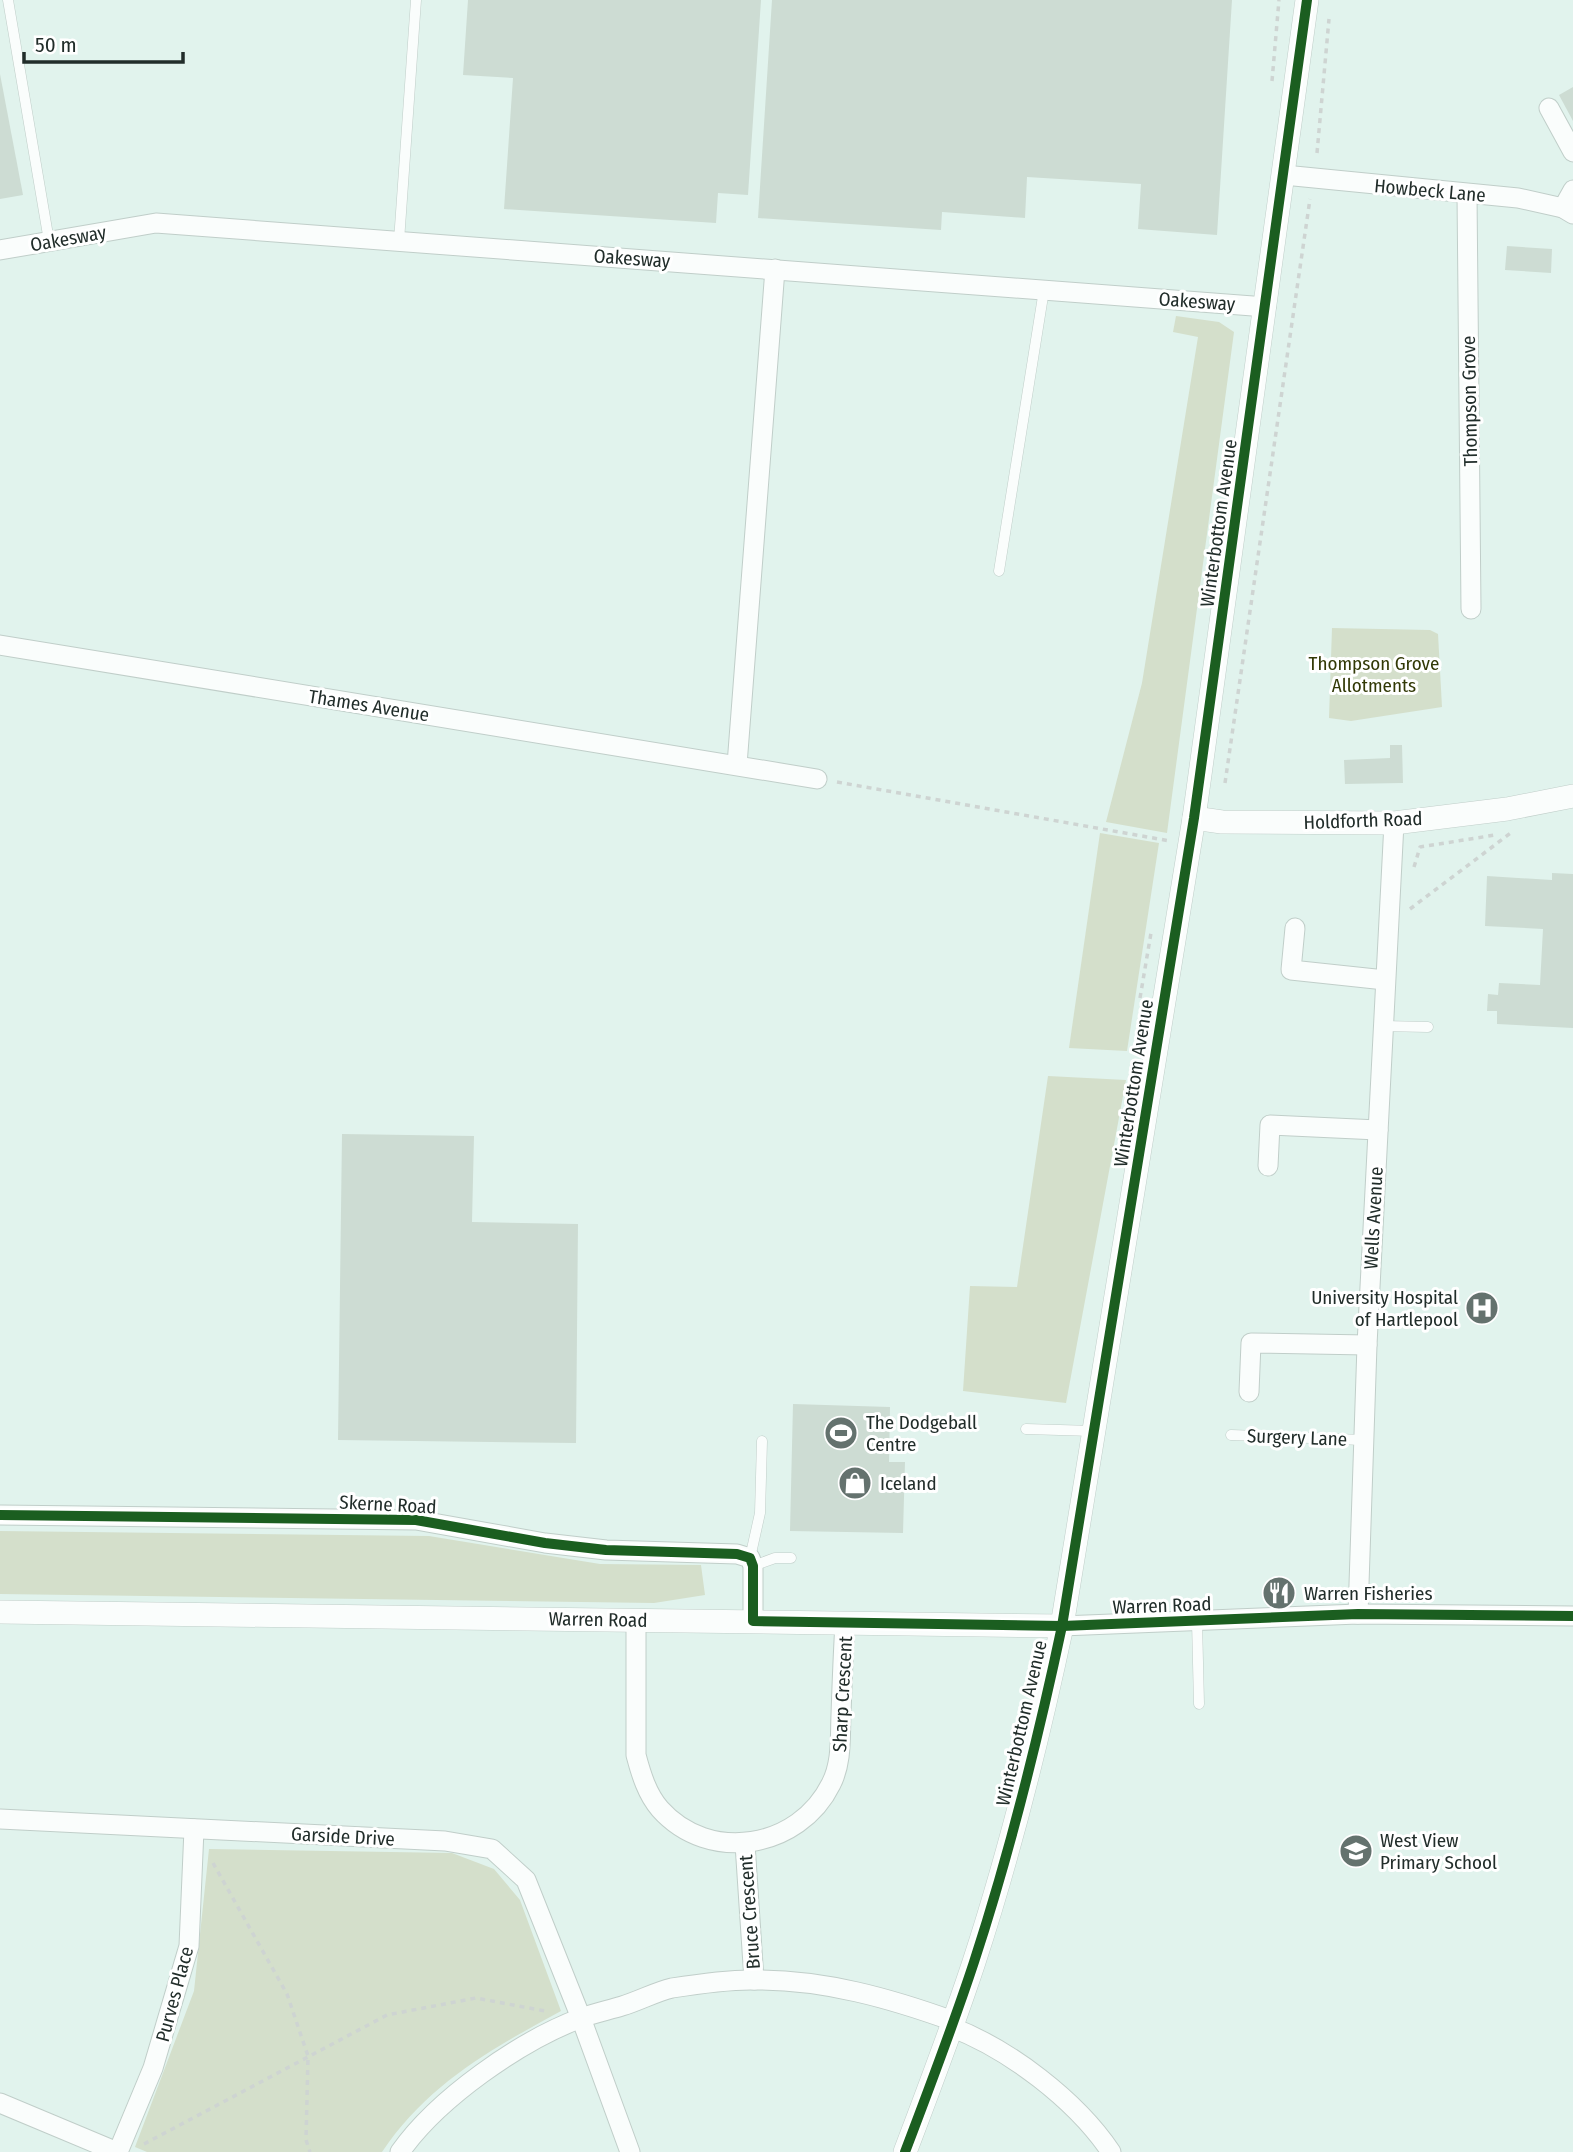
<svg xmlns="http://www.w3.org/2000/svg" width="1573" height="2152" viewBox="0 0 1573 2152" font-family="'Fira Sans Condensed',sans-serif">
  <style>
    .green { fill: #d4dfcb }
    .building { fill: #cddcd3 }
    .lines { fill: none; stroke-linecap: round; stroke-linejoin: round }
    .service-casing { stroke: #c0cec9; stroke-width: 11 }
    .minor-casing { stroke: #c0cec9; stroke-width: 21 }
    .tertiary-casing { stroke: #c0cec9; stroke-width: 24 }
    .path { stroke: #ced4d2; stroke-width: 3.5; stroke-dasharray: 5 5; stroke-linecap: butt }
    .service { stroke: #fafdfc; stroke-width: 10 }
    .minor { stroke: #fafdfc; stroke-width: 19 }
    .tertiary { stroke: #fafdfc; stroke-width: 23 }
    .cycleway-casing { stroke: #fff; stroke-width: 15 }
    .cycleway { stroke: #1b5e20; stroke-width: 10 }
    .labels { text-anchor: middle; stroke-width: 6; stroke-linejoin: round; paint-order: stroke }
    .street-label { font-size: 19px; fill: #212d2a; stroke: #fff }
    .park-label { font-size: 19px; fill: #323906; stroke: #fff }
    .poi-label { font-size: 19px; fill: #212d2a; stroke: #fff; text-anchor: start }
  </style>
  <rect width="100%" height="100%" fill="#e1f3ed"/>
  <g class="green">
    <polygon points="1176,316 1219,322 1234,332 1167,833 1106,822 1142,683 1198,337 1173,332"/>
    <polygon points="1332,628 1430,630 1438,634 1442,707 1351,721 1329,718"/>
    <polygon points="1100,833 1159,843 1127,1051 1069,1048"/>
    <polygon points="1048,1076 1126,1080 1066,1403 963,1391 970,1286 1017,1287"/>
    <polygon points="0,1531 429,1536 600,1564 701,1565 705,1595 654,1603 0,1594"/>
    <path d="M209,1849l243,4 42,16 26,31 41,111c-71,39 -132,72 -179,141h-235l-12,-5 59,-156z"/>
  </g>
  <g class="building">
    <polygon points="468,0 761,0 748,195 718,193 716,223 504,209 513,78 463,75"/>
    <polygon points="772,0 1232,0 1217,235 1138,229 1141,184 1027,177 1025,218 942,212 941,230 758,218"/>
    <polygon points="0,74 23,195 0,199"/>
    <polygon points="1573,87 1573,121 1559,95"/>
    <polygon points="1507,246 1552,249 1551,273 1505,270"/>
    <polygon points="1390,745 1402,745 1403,783 1345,784 1344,760 1390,758"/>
    <polygon points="1552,873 1573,874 1573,1028 1497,1024 1497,1011 1487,1011 1488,994 1498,995 1499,983 1540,985 1543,929 1485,926 1487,876 1552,880"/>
    <polygon points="342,1134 474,1136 472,1222 578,1224 576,1443 338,1440"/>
    <polygon points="793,1404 890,1407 889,1462 905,1462 903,1533 790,1531"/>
  </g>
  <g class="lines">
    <defs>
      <g id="service">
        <polyline points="8,0 49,241"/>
        <polyline points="399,241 416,0"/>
        <polyline points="999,571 1044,290"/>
        <polyline points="1383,1026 1428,1027"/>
        <polyline points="1026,1429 1093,1431"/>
        <polyline points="1231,1435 1363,1440"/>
        <polyline points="750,1558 760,1513 762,1441"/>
        <polyline points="753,1566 775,1558 791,1558"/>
        <polyline points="1197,1621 1199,1704"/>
      </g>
      <g id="minor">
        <polyline points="1549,108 1573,152"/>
        <polyline points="1284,175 1518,198 1563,208 1573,214"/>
        <polyline points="1467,194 1471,609"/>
        <polyline points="1563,208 1573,190"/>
        <polyline points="0,250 156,223 1266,307"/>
        <polyline points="0,645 817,779"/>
        <polyline points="737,765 775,269"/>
        <polyline points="1295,928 1291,970 1385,980"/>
        <polyline points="1268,1166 1270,1125 1378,1130"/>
        <polyline points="1249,1392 1251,1343 1367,1345"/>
        <polyline points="0,1515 416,1520 545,1543 606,1550 737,1554 750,1558 753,1566 753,1621"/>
        <polyline points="1358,1614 1367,1345 1394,823"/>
        <path d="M636,1620v135c5,19 11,39 24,54 49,55 139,40 171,-25 11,-21 9,-46 10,-69 1,-30 2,-60 4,-91"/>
        <polyline points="1062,1626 1358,1614 1573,1616"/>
        <polyline points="0,1819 445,1841 492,1849 526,1880 581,2018 630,2152"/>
        <polyline points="745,1844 754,1980"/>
        <path d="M951,2027c58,22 125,73 160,125"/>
        <polyline points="0,2103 117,2152"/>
        <polyline points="118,2152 153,2068 189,1946 194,1829"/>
        <path d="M400,2152c38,-54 120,-111 181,-134 14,-5 28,-8 41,-12 17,-5 33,-14 50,-18 25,-4 59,-9 85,-8 68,0 132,18 196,41"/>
      </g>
      <g id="tertiary">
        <polyline points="1194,818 1222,822 1394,823 1507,809 1573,796"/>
        <polyline points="0,1612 1062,1626"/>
        <path d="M905,2152c24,-63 48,-126 69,-190 36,-110 64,-223 88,-336l132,-808 113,-818"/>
      </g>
    </defs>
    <use href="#service" class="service-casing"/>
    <use href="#minor" class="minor-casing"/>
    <use href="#tertiary" class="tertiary-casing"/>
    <g class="path">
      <polyline points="1272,81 1279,0"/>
      <polyline points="1317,153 1329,19"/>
      <polyline points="837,782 1170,841"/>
      <polyline points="1225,783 1310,199"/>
      <polyline points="1414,867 1420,847 1495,835"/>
      <polyline points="1410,909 1512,832"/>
      <polyline points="1140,998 1151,933"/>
      <polyline points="213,1863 287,1994 308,2056 306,2140 310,2152"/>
      <polyline points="144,2144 387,2015 476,1998 545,2011"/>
    </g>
    <use href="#service" class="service"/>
    <use href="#minor" class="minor"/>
    <use href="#tertiary" class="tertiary"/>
    <defs>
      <g id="cycleway">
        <polyline points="0,1515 416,1520 545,1543 606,1550 737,1554 750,1558 753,1566 753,1621 1062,1626 1358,1614 1573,1616"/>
        <path d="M905,2152c24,-63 48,-126 69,-190 36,-110 64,-223 88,-336l132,-808 113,-818"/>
      </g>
    </defs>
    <use href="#cycleway" class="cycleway-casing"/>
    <use href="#cycleway" class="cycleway"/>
  </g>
  <defs>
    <symbol id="hospital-disc" viewBox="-11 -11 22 22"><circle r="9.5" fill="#64726e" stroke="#fff"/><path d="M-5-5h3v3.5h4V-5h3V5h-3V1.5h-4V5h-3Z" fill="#fff"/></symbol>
    <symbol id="stadium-disc" viewBox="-11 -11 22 22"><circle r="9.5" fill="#64726e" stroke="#fff"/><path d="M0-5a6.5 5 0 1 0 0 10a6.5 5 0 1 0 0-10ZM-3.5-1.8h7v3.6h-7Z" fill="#fff"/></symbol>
    <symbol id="shop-disc" viewBox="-11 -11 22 22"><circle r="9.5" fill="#64726e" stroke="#fff"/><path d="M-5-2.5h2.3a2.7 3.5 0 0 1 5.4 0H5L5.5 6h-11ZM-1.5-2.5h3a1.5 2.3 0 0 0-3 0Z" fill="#fff"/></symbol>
    <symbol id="restaurant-disc" viewBox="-11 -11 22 22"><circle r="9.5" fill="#64726e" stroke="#fff"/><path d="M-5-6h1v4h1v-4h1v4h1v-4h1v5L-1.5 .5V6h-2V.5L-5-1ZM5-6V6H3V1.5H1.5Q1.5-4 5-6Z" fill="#fff"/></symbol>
    <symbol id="school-disc" viewBox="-11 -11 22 22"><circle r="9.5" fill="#64726e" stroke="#fff"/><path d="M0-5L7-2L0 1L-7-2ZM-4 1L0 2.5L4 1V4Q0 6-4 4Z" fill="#fff"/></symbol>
  </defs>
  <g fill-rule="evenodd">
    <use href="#hospital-disc" x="1463" y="1289" width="38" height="38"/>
    <use href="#stadium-disc" x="822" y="1414" width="38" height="38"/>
    <use href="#shop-disc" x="836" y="1464" width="38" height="38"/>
    <use href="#restaurant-disc" x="1260" y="1574" width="38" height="38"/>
    <use href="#school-disc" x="1337" y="1832" width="38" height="38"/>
  </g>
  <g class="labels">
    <g class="street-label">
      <text transform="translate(1430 190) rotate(5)" y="7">Howbeck Lane</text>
      <text transform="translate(68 238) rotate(-10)" y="7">Oakesway</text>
      <text transform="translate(632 258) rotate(4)" y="7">Oakesway</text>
      <text transform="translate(1197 301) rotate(4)" y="7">Oakesway</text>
      <text transform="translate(1469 401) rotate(-91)" y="7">Thompson Grove</text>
      <text transform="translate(1218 523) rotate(-82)" y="7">Winterbottom Avenue</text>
      <text transform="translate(369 705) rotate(9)" y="7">Thames Avenue</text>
      <text transform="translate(1363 820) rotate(-2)" y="7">Holdforth Road</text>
      <text transform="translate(1133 1083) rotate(-81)" y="7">Winterbottom Avenue</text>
      <text transform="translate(1373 1218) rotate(-87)" y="7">Wells Avenue</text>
      <text transform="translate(1297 1437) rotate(2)" y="7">Surgery Lane</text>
      <text transform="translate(388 1504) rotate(3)" y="7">Skerne Road</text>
      <text transform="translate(1162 1605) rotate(-2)" y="7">Warren Road</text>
      <text transform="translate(598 1619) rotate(1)" y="7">Warren Road</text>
      <text transform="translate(842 1694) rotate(-87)" y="7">Sharp Crescent</text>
      <text transform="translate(1021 1723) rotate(-77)" y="7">Winterbottom Avenue</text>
      <text transform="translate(343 1836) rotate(3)" y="7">Garside Drive</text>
      <text transform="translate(749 1912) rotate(-94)" y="7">Bruce Crescent</text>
      <text transform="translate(174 1994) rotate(-75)" y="7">Purves Place</text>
    </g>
    <g class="park-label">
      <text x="1374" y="670">Thompson Grove<tspan x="1374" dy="22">Allotments</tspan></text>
    </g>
    <g class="poi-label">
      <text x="1458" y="1304" text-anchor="end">University Hospital<tspan x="1458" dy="22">of Hartlepool</tspan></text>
      <text x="866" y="1429">The Dodgeball<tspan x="866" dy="22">Centre</tspan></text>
      <text x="880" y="1490">Iceland</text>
      <text x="1304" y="1600">Warren Fisheries</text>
      <text x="1380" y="1847">West View<tspan x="1380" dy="22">Primary School</tspan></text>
    </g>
  </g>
  <path d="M24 52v10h159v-10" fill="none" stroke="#212d2a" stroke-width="3.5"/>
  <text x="35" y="52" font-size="21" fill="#212d2a" stroke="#ffffff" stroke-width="5" paint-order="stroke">50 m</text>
</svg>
